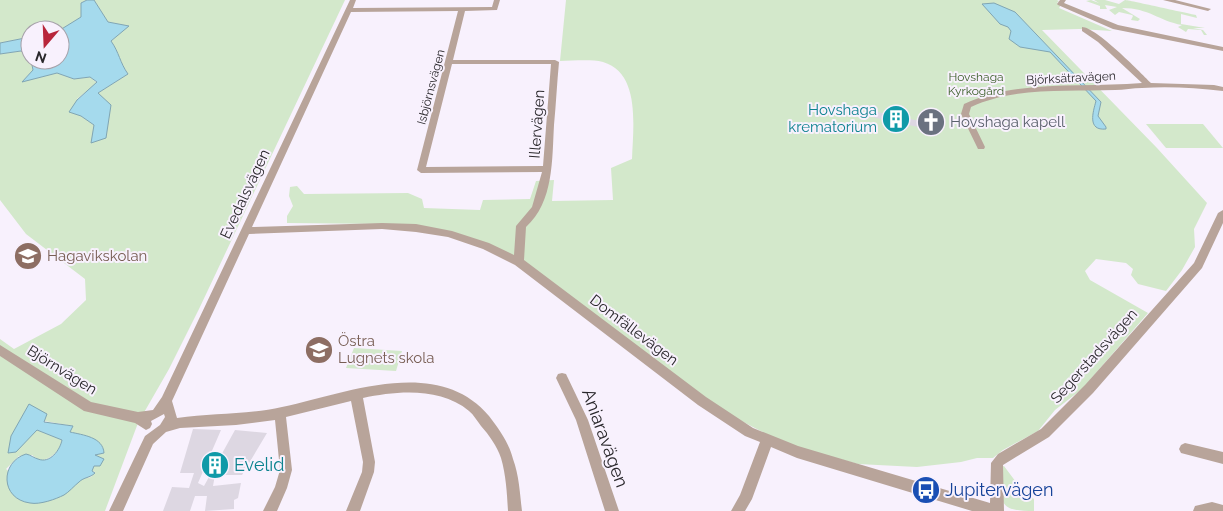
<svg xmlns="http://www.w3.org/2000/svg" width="1223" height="511" viewBox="0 0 1223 511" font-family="Raleway,sans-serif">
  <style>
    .green { fill: #d3e8cb; fill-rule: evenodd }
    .water { fill: #a5daed; stroke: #80a5b3 }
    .building { fill: #ddd7e2 }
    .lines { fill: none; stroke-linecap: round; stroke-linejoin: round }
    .minor { fill: #b8a49a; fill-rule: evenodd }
    .labels { text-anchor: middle; stroke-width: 4; stroke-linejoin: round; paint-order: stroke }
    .far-park-label { font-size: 12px; fill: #395d27; stroke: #f8f1fd }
    .far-street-label { font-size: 12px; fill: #2a282c; stroke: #f8f1fd }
    .culture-label { font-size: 15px; fill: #0d838f; stroke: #f8f1fd; text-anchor: end }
    .worship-label { font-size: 15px; fill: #5b616d; stroke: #f8f1fd; text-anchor: start }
    .street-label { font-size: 15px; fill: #2a282c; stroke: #f8f1fd }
    .education-label { font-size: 15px; fill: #785e54; stroke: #f8f1fd; text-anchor: start }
    .near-street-label { font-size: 18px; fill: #2a282c; stroke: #f8f1fd }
    .near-culture-label { font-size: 18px; fill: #0d838f; stroke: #f8f1fd; text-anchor: start }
    .near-transit-label { font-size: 18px; fill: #164399; stroke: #f8f1fd; text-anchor: start }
  </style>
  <rect width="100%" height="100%" fill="#f8f1fd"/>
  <g class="green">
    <polygon points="0,0 87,0 81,3 81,17 61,30 30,30 30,37 0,43"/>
    <path d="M94,0h251l-146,309 -30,60 -31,54 -33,88h-105v-172l14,10 47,-25 25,-24 -1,-21 -59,-45 -26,-34v-146l21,-3 10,9 2,10 -10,11 34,-8 17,6 16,-2 7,6 -20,16 4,17 13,9 12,13 -8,-45 30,-19c-8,-11 -10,-23 -17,-33l17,-15 -20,-4zM44,421l29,5 -4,6 18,4 17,17 -9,2 9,4 -10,7 -2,5 3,1 -4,5 -9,2 -19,16 -16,6 -41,-32 13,-13 13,-1 8,6c12,-3 19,-9 22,-21l-25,-10z"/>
    <path d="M566,0h491l2,1 -2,2 4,2 -2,3 53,23 -33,-2 -37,1 115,118 50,55 -13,26 1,18 -13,23 -16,21 -28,-7 -7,-9 2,-6 -7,-6 -30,-4 -11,12 5,9 58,33 -66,76 -27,21 -17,21 -35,19 -10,8h-16l-16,4 -44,5 -59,-3 -55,-15 -27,-10 -48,-25 -239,-170 -106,-20 -96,-1v-7l6,-10 -4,-10 1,-9 7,-1 7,8 104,-1 14,6 2,9 56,2 3,-10 47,-1 6,-18 18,-1 -2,21 61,-1 -2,-32 21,-9c1,-31 9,-86 -29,-97 -13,-3 -30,-1 -43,-1z"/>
    <path d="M1091,0l8,3 -5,-3h11l14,4c2,-1 4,-3 6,-4 3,0 61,13 71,15l1,3 -16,-4v10l24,4h-12l10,2 4,5h-3l-3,-5 -13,-1 -2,3 -8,-5 4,-2c-23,-4 -33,-17 -60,-17l18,11 -2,2 -7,-1 2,-4 -1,-1 -13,-3 -4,3 -6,-5 8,-3 -12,-2 2,4h-7v-3l-14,-5z"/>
    <polygon points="1146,124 1203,124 1223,148 1166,148"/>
    <polygon points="354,348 402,351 396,371 346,368"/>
    <path d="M1004,466l15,20 15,13v12c-40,0 -31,-10 -33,-44z"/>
  </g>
  <g class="water">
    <path d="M87,0h7l14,22 21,4 -18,15c8,11 9,22 17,33l-30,19 13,12 -5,33 -15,5 3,-18 -13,-9 -12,-4 8,-12 20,-18 -7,-5 -16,2 -17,-6 -35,9 11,-12 -2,-10h29v-30l21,-13v-14z"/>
    <path d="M994,3l21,9 86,90 -3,14 8,11v2c-19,2 -13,-17 -10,-28l-46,-49 -30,-5 -11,-8 2,-8 -3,-4 -8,-3 -18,-20z"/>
    <polygon points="30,37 30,58 21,51 0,54 0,43"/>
    <path d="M29,404l18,10 -3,8 29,4 -3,6c13,3 33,5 34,21l-9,2 9,4 -4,7h-6l-2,5 3,2c-5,5 -11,4 -16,9 -5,4 -10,10 -15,13 -8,4 -24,10 -34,8 -30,-4 -30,-41 -4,-49 5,1 8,4 12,5 12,5 22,-9 24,-19l-25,-10 -21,22 -8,1 3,-17z"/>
  </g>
  <g class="building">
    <polygon points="873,111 920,121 920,116 940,120 939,122 943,123 943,128 920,124 919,127 903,124 902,127 893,125 893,122 872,117"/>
    <polygon points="193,429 221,430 198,483 204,486 235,430 267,433 242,475 215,475 213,486 241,483 238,498 234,500 234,509 205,511 207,496 195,496 190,511 163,511 172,487 189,488 194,473 180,473"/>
  </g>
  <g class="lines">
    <g class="minor">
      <path d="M350,0h6l-3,8 139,-1 2,-7h6l-3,10 -32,1 -12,49h102l4,2c-2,21 -3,42 -5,63 -2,34 0,77 -28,102l-2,33 182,137 47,31 45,18 192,57 1,-40 7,-9 43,-25 44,-44 109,-122 24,-50 5,-3v13l-21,45 -109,125 -44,44 -46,28 1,46h-32l-175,-53 -26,-11 -19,52 -7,12h-14l9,-16 20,-53 -15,-6 -47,-31 -183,-140 -32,-16 -35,-12 -32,-5 -34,-3 -133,5 -77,167 5,17c35,-5 70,-3 105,-11 65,-14 156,-52 207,9 10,13 20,27 24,43 6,16 7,35 9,52h-14c-1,-18 -2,-36 -7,-53 -4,-12 -12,-23 -20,-32 -4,-5 -7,-11 -12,-15 -29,-24 -72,-20 -106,-13l12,64 -1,10 -14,39h-14l16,-39 1,-10 -12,-61 -65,16 6,53 -5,18 -10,23h-14l12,-24 5,-17 -5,-50 -39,5 -56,3 -14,4 -13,12 -30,67h-14l36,-75 15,-11 5,-8 -1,-3 -13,7 1,3 -2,4 -4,2 -11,-7 -51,-12 -84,-55v-11l91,57 47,10 15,-2 9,-13zM458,11l-41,159 4,3 121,-1 -10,35 -16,19 -2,29 -25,-12 -37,-12 -36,-7 -34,-1 -130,4 99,-215zM452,64h99l-8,102 -117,1z"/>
      <polygon points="1060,0 1066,0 1064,3 1118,25 1223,47 1223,51 1113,29 1058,5 1057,4"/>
      <polygon points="1163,0 1175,0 1211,9 1208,11"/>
      <path d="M1082,27c14,0 57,44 69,56l63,2 9,2v4c-27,-3 -54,-5 -81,-3 -9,0 -18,2 -27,2 -47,2 -100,-4 -144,17l-2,7 16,33 -1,2h-6l-17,-35 3,-10c53,-25 121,-16 178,-21l-44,-41 -16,-11z"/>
      <polygon points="562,373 566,374 588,420 619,511 605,511 576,420 556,378 558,374"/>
      <polygon points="1185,443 1223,452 1223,464 1181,453 1179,449 1181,445"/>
      <polygon points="1212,502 1223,505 1223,511 1193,511 1195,506"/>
    </g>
  </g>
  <defs>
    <symbol id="building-disc" viewBox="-11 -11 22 22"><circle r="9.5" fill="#0f9aa8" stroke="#f8f1fd"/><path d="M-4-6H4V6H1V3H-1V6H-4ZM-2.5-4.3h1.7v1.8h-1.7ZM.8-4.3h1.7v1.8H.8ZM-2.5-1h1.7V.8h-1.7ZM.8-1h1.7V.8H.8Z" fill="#fff"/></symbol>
    <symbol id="church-disc" viewBox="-11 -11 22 22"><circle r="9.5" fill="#6b7280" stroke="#f8f1fd"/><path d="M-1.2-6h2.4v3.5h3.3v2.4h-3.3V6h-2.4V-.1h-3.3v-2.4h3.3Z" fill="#fff"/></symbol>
    <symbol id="school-disc" viewBox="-11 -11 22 22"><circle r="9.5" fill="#8d6e63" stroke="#f8f1fd"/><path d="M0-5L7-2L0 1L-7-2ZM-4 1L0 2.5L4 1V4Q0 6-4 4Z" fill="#fff"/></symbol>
    <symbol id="bus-disc" viewBox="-11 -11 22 22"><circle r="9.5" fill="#1a4fb4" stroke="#f8f1fd"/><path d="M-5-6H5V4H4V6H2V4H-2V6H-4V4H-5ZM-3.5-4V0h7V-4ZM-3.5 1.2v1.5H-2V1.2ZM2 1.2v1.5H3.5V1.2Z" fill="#fff"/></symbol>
  </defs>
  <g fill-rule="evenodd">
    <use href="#building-disc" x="880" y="103" width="32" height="32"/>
    <use href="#church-disc" x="915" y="106" width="32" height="32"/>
    <use href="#school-disc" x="12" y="240" width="32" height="32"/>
    <use href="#school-disc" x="303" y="334" width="32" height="32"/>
    <use href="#building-disc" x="199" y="449" width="32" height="32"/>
    <use href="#bus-disc" x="910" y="474" width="32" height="32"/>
  </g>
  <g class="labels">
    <g class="far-park-label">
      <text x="976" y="81">Hovshaga<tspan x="976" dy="14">Kyrkogård</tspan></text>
    </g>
    <g class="far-street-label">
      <text transform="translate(1071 78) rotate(-3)" y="4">Björksätravägen</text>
      <text transform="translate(431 87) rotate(-75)" y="4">Isbjörnsvägen</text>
    </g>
    <g class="culture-label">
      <text x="877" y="115">Hovshaga<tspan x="877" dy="17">krematorium</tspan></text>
    </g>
    <g class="worship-label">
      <text x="950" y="127">Hovshaga kapell</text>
    </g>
    <g class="street-label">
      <text transform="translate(537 124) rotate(-86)" y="5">Illervägen</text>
      <text transform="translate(245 194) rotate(-65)" y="5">Evedalsvägen</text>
      <text transform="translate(634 330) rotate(37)" y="5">Domfällevägen</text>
      <text transform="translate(1094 356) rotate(-48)" y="5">Segerstadsvägen</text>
      <text transform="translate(62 370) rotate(32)" y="5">Björnvägen</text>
    </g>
    <g class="education-label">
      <text x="47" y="261">Hagavikskolan</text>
      <text x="338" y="346">Östra<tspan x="338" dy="17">Lugnets skola</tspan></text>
    </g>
    <g class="near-street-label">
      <text transform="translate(605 438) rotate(70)" y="6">Aniaravägen</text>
    </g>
    <g class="near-culture-label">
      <text x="234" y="471">Evelid</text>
    </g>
    <g class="near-transit-label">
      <text x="945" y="496">Jupitervägen</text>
    </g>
  </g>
  <g transform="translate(45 45) rotate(199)"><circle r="24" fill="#f8f1fd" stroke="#a6a1a9"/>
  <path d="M0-4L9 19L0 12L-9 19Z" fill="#b8263b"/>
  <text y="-8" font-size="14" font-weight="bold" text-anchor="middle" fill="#2a282c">N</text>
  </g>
</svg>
